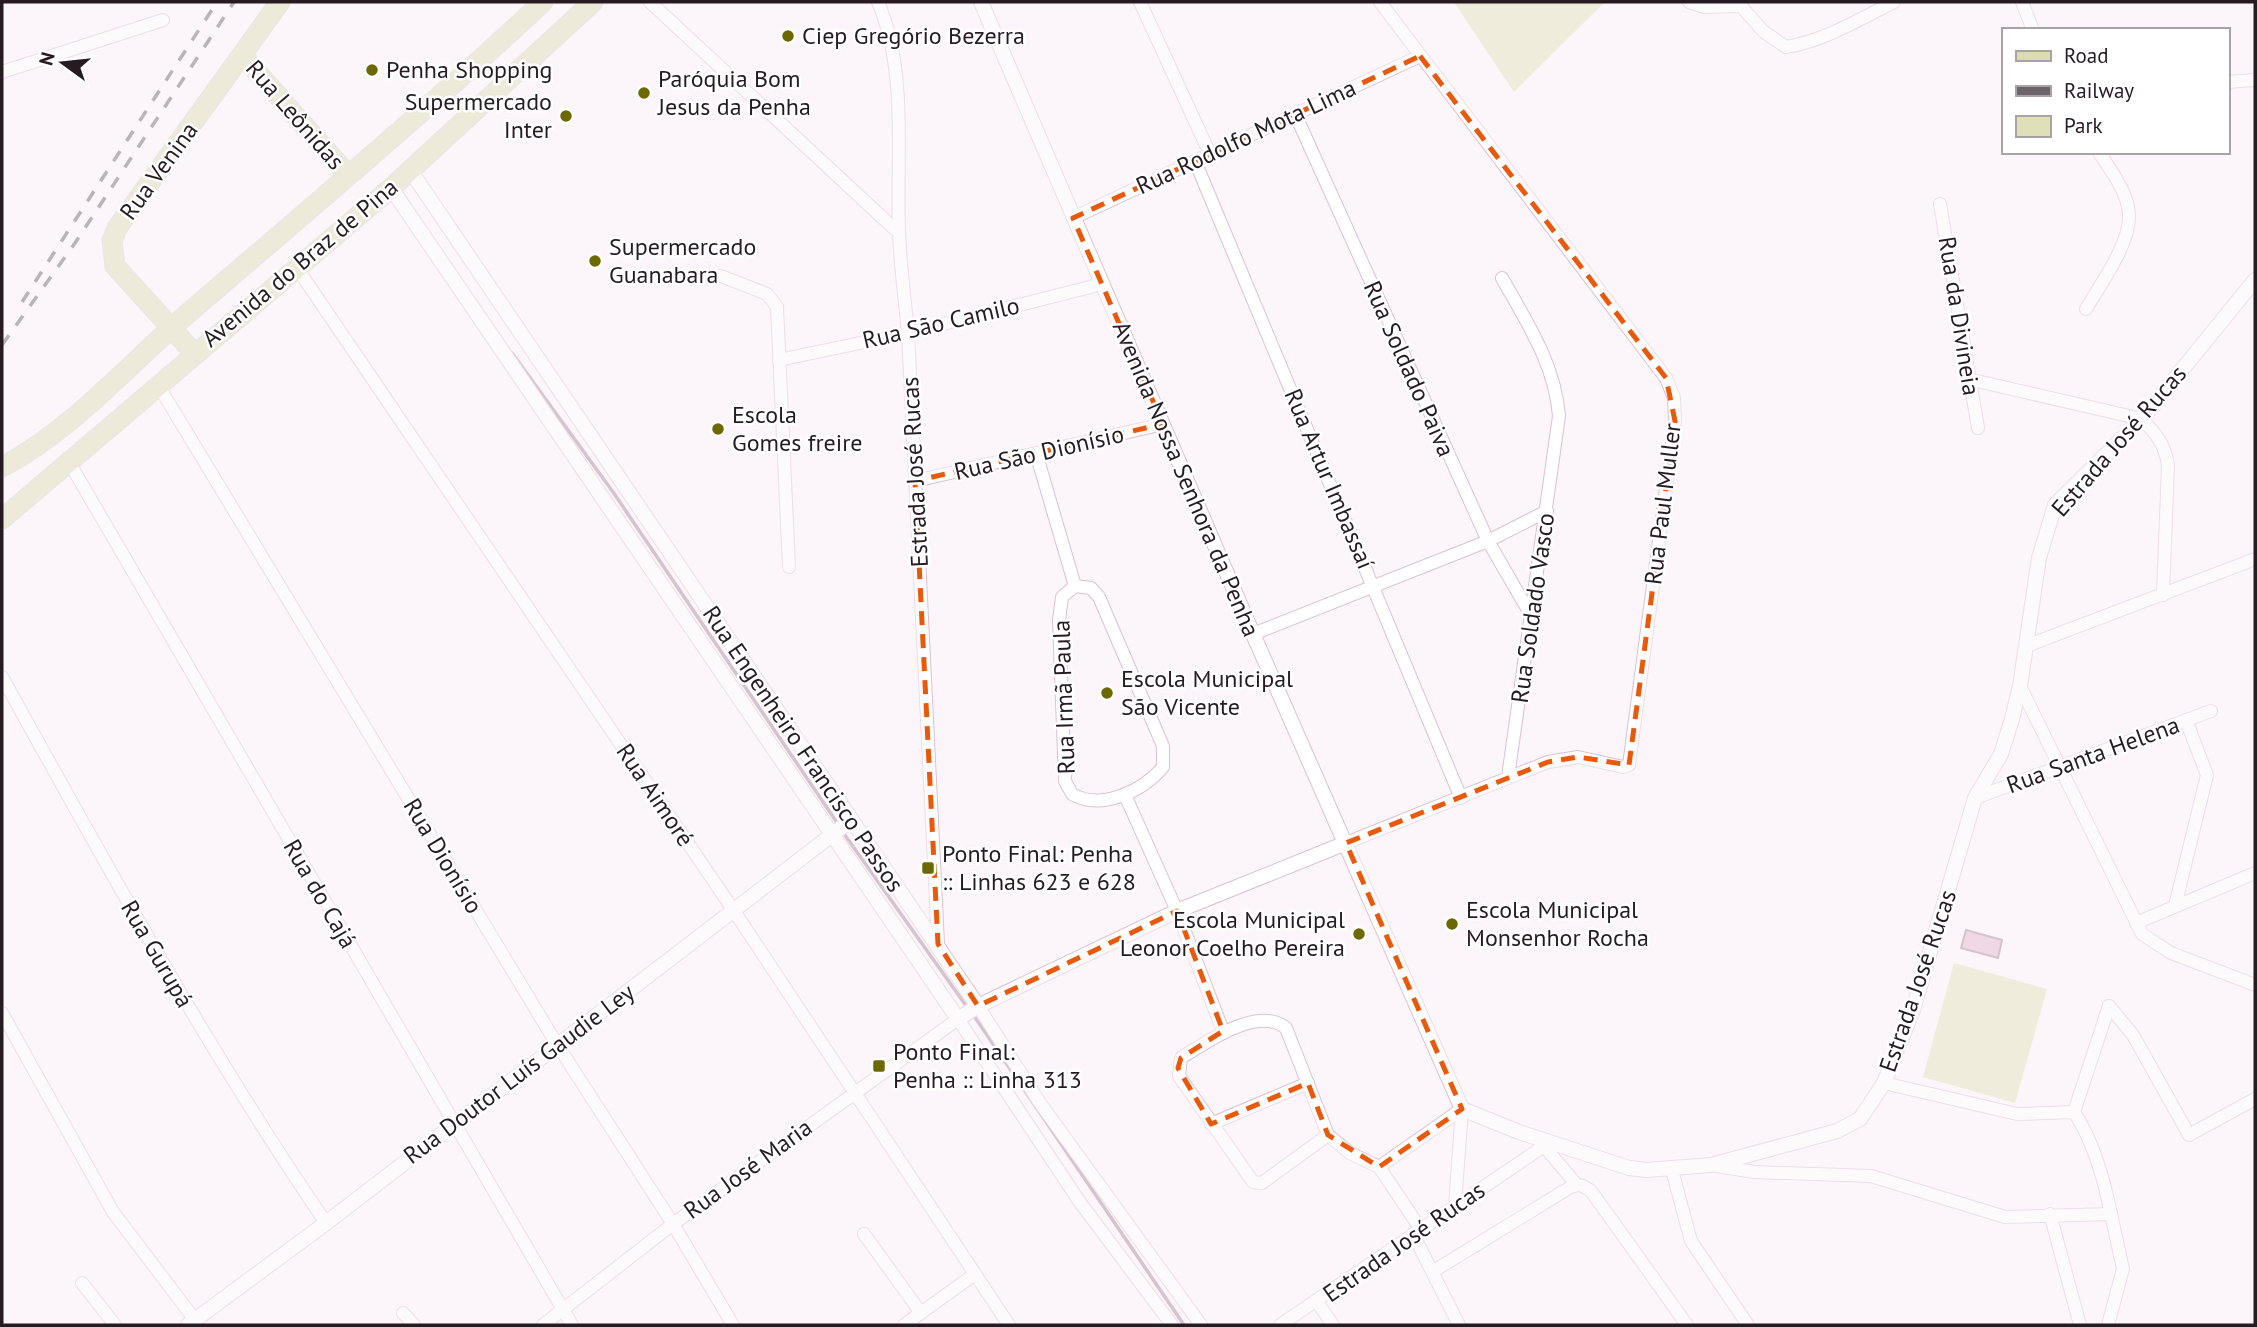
<svg xmlns="http://www.w3.org/2000/svg" width="2257" height="1327" viewBox="0 0 2257 1327" font-family="'PT Sans',sans-serif">
  <style>
    .green { fill: #e0e0b8 }
    .water { fill: #e3b4cf; stroke: #aa869b; stroke-width: 2 }
    .lines { fill: none; stroke-linecap: round; stroke-linejoin: round }
    .stream { stroke: #aa869b; stroke-width: 3.5 }
    .minor-casing { stroke: #ddc0d1; stroke-width: 14 }
    .tertiary-casing { stroke: #ddc0d1; stroke-width: 16 }
    .primary-casing { stroke: #d3d1d3; stroke-width: 21 }
    .minor { stroke: #fff; stroke-width: 12 }
    .tertiary { stroke: #fff; stroke-width: 14 }
    .primary { stroke: #dcdbb2; stroke-width: 19 }
    .rail { stroke: #6c6469; stroke-width: 3.5; stroke-dasharray: 12 12; stroke-linecap: butt }
    .marked { fill: none; stroke: #e8590c; stroke-width: 5; stroke-dasharray: 14 9; stroke-linejoin: round }
    .poi-dot { fill: #6c6902; stroke: #fff; stroke-width: 2.5 }
    .labels { text-anchor: middle; stroke-width: 5; stroke-linejoin: round; paint-order: stroke }
    .poi-label { font-size: 24px; fill: #251b21; stroke: #fff; text-anchor: start }
    .street-label { font-size: 24px; fill: #251b21; stroke: #fff }
  </style>
  <rect width="100%" height="100%" fill="#fcf6fa"/>
  <g class="green">
    <polygon points="1454,2 1605,2 1514,92"/>
    <polygon points="1954,963 2047,989 2015,1103 1923,1077"/>
  </g>
  <polygon class="water" points="1966,930 2002,940 1998,958 1961,948"/>
  <g class="lines">
    <g class="stream">
      <polyline points="512,353 613,492 838,824"/>
      <polyline points="842,831 967,1007"/>
      <polyline points="972,1013 1184,1325"/>
    </g>
    <defs>
      <g id="minor">
        <polyline points="650,2 899,233"/>
        <path d="M878,2c30,70 18,154 21,229 1,34 6,68 9,102l30,611"/>
        <polyline points="1140,2 1210,154"/>
        <path d="M1689,2l15,5 37,-1 22,25 23,16c38,-6 74,-28 108,-45"/>
        <polyline points="2022,2 2033,30"/>
        <polyline points="2,72 163,20"/>
        <polyline points="2227,82 2255,80"/>
        <polyline points="1296,116 1488,541 1532,617"/>
        <polyline points="1195,161 1461,798"/>
        <polyline points="1940,204 1978,428"/>
        <polyline points="1073,218 1420,56"/>
        <polyline points="297,268 734,911 1009,1325"/>
        <polyline points="721,276 767,294 777,307 789,567"/>
        <path d="M1502,278c25,45 53,86 57,138l-51,361"/>
        <path d="M2086,309c14,-24 44,-65 43,-93 0,-23 -19,-46 -30,-64"/>
        <polyline points="779,360 908,333 1102,284"/>
        <path d="M1968,379l174,40c14,15 23,25 26,46l-5,130"/>
        <polyline points="158,385 558,1046 673,1224 733,1325"/>
        <polyline points="1036,453 1075,586"/>
        <polyline points="69,462 572,1325"/>
        <polyline points="915,481 1163,424"/>
        <path d="M1075,586l16,2 8,9 64,149v21c-20,24 -62,44 -91,27l-7,-13 -6,-161 3,-23z"/>
        <polyline points="1253,634 1488,541 1547,511"/>
        <polyline points="2026,646 2255,559"/>
        <path d="M2,677c103,185 204,371 324,546"/>
        <polyline points="2020,686 2142,934 2171,953 2255,985"/>
        <polyline points="1125,795 1177,911 1223,1031"/>
        <polyline points="1975,798 2211,711"/>
        <polyline points="1346,843 1548,762 1578,757 1623,767 1629,765 1675,421 1674,398 1666,378 1380,2"/>
        <polyline points="2175,906 2207,775 2186,720"/>
        <polyline points="2136,923 2255,873"/>
        <polyline points="978,1006 1040,1103 1201,1325"/>
        <polyline points="2109,1006 2133,1035 2189,1135 2255,1099"/>
        <polyline points="2,1013 113,1212 195,1320"/>
        <path d="M1884,1083l133,31 57,-2c20,30 30,67 37,102"/>
        <polyline points="2074,1112 2109,1006"/>
        <polyline points="1211,1124 1308,1083"/>
        <path d="M1328,1135l-66,48 -9,-1 -74,-106 2,-18c24,-15 77,-53 105,-30l42,107 22,18 29,14 41,61"/>
        <polyline points="1544,1146 1576,1184"/>
        <polyline points="1711,1165 1754,1172 1871,1176 2005,1217 2111,1214 2123,1269 2108,1325"/>
        <polyline points="1379,1167 1462,1109"/>
        <polyline points="1672,1170 1691,1241 1748,1325"/>
        <polyline points="1455,1205 1462,1109"/>
        <polyline points="2050,1214 2080,1325"/>
        <polyline points="864,1234 921,1313"/>
        <polyline points="1413,1234 1459,1325"/>
        <path d="M1432,1272l137,-84c9,-5 14,-3 22,3l96,134"/>
        <polyline points="82,1283 115,1325"/>
        <polyline points="1317,1302 1333,1325"/>
        <polyline points="403,1313 414,1325"/>
        <polyline points="543,1325 673,1224 958,1019 1079,1201 1172,1325"/>
        <polyline points="904,1325 975,1274"/>
        <polyline points="1280,1325 1550,1142"/>
      </g>
      <g id="tertiary">
        <polyline points="981,2 1253,634 1462,1109 1519,1132 1629,1168 1647,1170 1711,1165 1837,1131 1860,1119 1884,1083 1913,1010 1975,798 2001,754 2012,719 2020,686 2039,558 2055,505 2142,419 2255,280"/>
        <polyline points="410,170 978,1006"/>
        <polyline points="391,188 958,1019 978,1006 1177,911 1346,843"/>
        <polyline points="188,1325 326,1223 850,821"/>
      </g>
      <g id="primary">
        <polyline points="242,55 348,175"/>
        <polyline points="194,353 115,266 112,241 117,228 280,2"/>
        <path d="M2,467c70,-37 124,-100 183,-151 121,-104 242,-206 358,-314"/>
        <polyline points="2,519 391,188 593,2"/>
      </g>
    </defs>
    <use href="#minor" class="minor-casing"/>
    <use href="#tertiary" class="tertiary-casing"/>
    <use href="#primary" class="primary-casing"/>
    <use href="#minor" class="minor"/>
    <use href="#tertiary" class="tertiary"/>
    <use href="#primary" class="primary"/>
    <g class="rail">
      <polyline points="22,302 217,2"/>
      <polyline points="2,345 75,243 234,2"/>
    </g>
  </g>
  <path d="M0 0H2257V1327H0ZM1420,56l246,322 9,43 -46,344 -51,-8 -30,5 -202,81 116,266 -83,58 -51,-32 -20,-52 -97,41 -33,-56 3,-10 42,-27 -46,-120 -199,95 -40,-62 -23,-463 248,-57 -90,-206z" fill="#fcf6fa" fill-opacity=".55" fill-rule="evenodd"/>
  <path class="marked" d="M1420,56l246,322 9,43 -46,344 -51,-8 -30,5 -202,81 116,266 -83,58 -51,-32 -20,-52 -97,41 -33,-56 3,-10 42,-27 -46,-120 -199,95 -40,-62 -23,-463 248,-57 -90,-206z"/>
  <g class="poi-dot">
    <circle cx="788" cy="36" r="7"/>
    <circle cx="372" cy="70" r="7"/>
    <circle cx="644" cy="93" r="7"/>
    <circle cx="566" cy="116" r="7"/>
    <circle cx="595" cy="261" r="7"/>
    <circle cx="718" cy="429" r="7"/>
    <circle cx="1107" cy="693" r="7"/>
    <rect x="921" y="861" width="14" height="14" rx="3.5"/>
    <circle cx="1452" cy="924" r="7"/>
    <circle cx="1359" cy="934" r="7"/>
    <rect x="872" y="1059" width="14" height="14" rx="3.5"/>
  </g>
  <g class="labels">
    <g class="poi-label">
      <text x="802" y="44">Ciep Gregório Bezerra</text>
      <text x="386" y="78">Penha Shopping</text>
      <text x="658" y="87">Paróquia Bom<tspan x="658" dy="28">Jesus da Penha</tspan></text>
      <text x="552" y="110" text-anchor="end">Supermercado<tspan x="552" dy="28">Inter</tspan></text>
      <text x="609" y="255">Supermercado<tspan x="609" dy="28">Guanabara</tspan></text>
      <text x="732" y="423">Escola<tspan x="732" dy="28">Gomes freire</tspan></text>
      <text x="1121" y="687">Escola Municipal<tspan x="1121" dy="28">São Vicente</tspan></text>
      <text x="942" y="862">Ponto Final: Penha<tspan x="942" dy="28">:: Linhas 623 e 628</tspan></text>
      <text x="1466" y="918">Escola Municipal<tspan x="1466" dy="28">Monsenhor Rocha</tspan></text>
      <text x="1345" y="928" text-anchor="end">Escola Municipal<tspan x="1345" dy="28">Leonor Coelho Pereira</tspan></text>
      <text x="893" y="1060">Ponto Final:<tspan x="893" dy="28">Penha :: Linha 313</tspan></text>
    </g>
    <g class="street-label">
      <text transform="translate(295 115) rotate(49)" y="8">Rua Leônidas</text>
      <text transform="translate(1246 137) rotate(-25)" y="8">Rua Rodolfo Mota Lima</text>
      <text transform="translate(159 171) rotate(-54)" y="8">Rua Venina</text>
      <text transform="translate(300 263) rotate(-40)" y="8">Avenida do Braz de Pina</text>
      <text transform="translate(1959 316) rotate(81)" y="8">Rua da Divineia</text>
      <text transform="translate(941 323) rotate(-13)" y="8">Rua São Camilo</text>
      <text transform="translate(1409 369) rotate(66)" y="8">Rua Soldado Paiva</text>
      <text transform="translate(2119 441) rotate(-49)" y="8">Estrada José Rucas</text>
      <text transform="translate(1039 453) rotate(-13)" y="8">Rua São Dionísio</text>
      <text transform="translate(915 472) rotate(-93)" y="8">Estrada José Rucas</text>
      <text transform="translate(1186 479) rotate(67)" y="8">Avenida Nossa Senhora da Penha</text>
      <text transform="translate(1329 479) rotate(67)" y="8">Rua Artur Imbassaí</text>
      <text transform="translate(1663 504) rotate(-83)" y="8">Rua Paul Muller</text>
      <text transform="translate(1533 608) rotate(-82)" y="8">Rua Soldado Vasco</text>
      <text transform="translate(1064 697) rotate(-92)" y="8">Rua Irmã Paula</text>
      <text transform="translate(803 749) rotate(56)" y="8">Rua Engenheiro Francisco Passos</text>
      <text transform="translate(2093 755) rotate(-20)" y="8">Rua Santa Helena</text>
      <text transform="translate(655 795) rotate(56)" y="8">Rua Aimoré</text>
      <text transform="translate(443 856) rotate(59)" y="8">Rua Dionísio</text>
      <text transform="translate(320 894) rotate(60)" y="8">Rua do Cajá</text>
      <text transform="translate(157 954) rotate(60)" y="8">Rua Gurupá</text>
      <text transform="translate(1918 981) rotate(-71)" y="8">Estrada José Rucas</text>
      <text transform="translate(519 1074) rotate(-37)" y="8">Rua Doutor Luís Gaudie Ley</text>
      <text transform="translate(748 1169) rotate(-36)" y="8">Rua José Maria</text>
      <text transform="translate(1404 1242) rotate(-35)" y="8">Estrada José Rucas</text>
    </g>
  </g>
  <rect width="2257" height="1327" fill="none" stroke="#251b21" stroke-width="7"/>
  <rect x="2002" y="28" width="228" height="126" fill="#ffffff" stroke="#a8a4a6" stroke-width="2"/>
  <rect x="2016" y="51" width="35" height="10" fill="#dcdbb2" stroke="#a8a4a6" stroke-width="2"/>
  <text x="2064" y="63" font-size="21" fill="#251b21">Road</text>
  <rect x="2016" y="86" width="35" height="10" fill="#6c6469" stroke="#a8a4a6" stroke-width="2"/>
  <text x="2064" y="98" font-size="21" fill="#251b21">Railway</text>
  <rect x="2016" y="116" width="35" height="21" fill="#e0e0b8" stroke="#a8a4a6" stroke-width="2"/>
  <text x="2064" y="133" font-size="21" fill="#251b21">Park</text>
  <g transform="translate(63 63) rotate(285)" stroke="#ffffff" stroke-width="5" paint-order="stroke">
  <path d="M0-5L12 26L0 18L-12 26Z" fill="#251b21"/>
  <text y="-10" font-size="19" font-weight="bold" text-anchor="middle" fill="#251b21">N</text>
  </g>
</svg>
